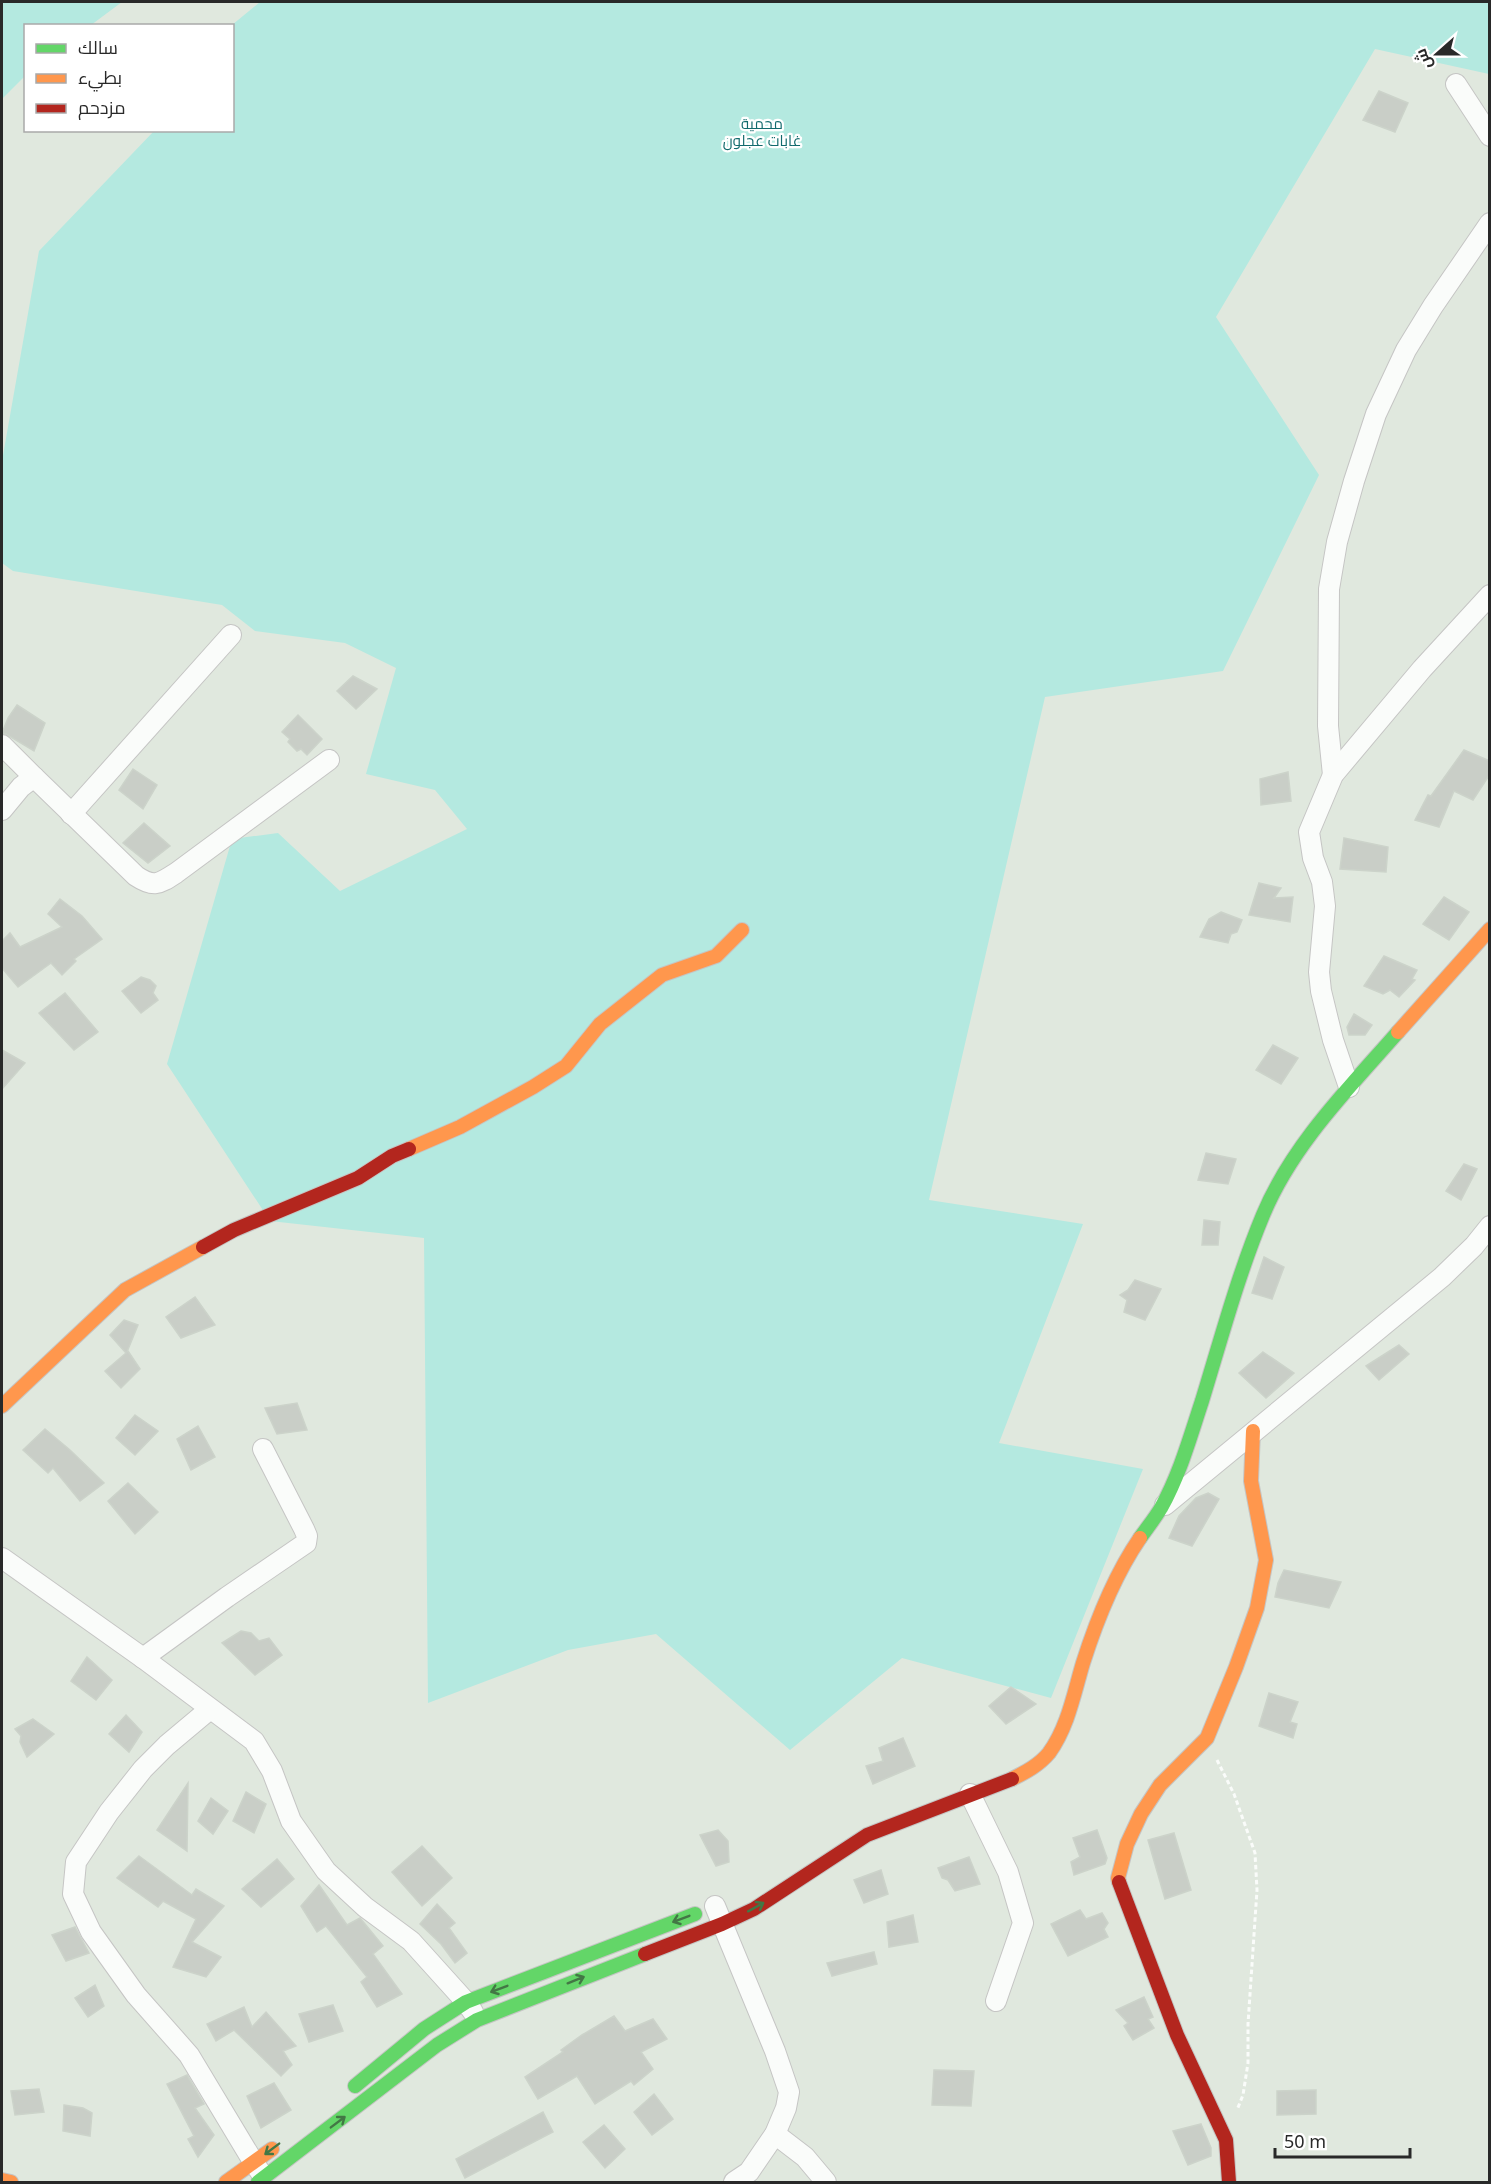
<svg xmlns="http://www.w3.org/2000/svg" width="1491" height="2184" viewBox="0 0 1491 2184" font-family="'Noto Sans',Cairo,sans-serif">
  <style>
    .green { fill: #b4e9e0 }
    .building { fill: #c9cec7; stroke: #ccd3ca; stroke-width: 1.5 }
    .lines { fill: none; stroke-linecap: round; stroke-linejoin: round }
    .street-casing { stroke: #c5c5c4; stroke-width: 22 }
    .fast-casing { stroke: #c5c5c4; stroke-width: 16 }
    .slow-casing { stroke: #c5c5c4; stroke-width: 16 }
    .jam-casing { stroke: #c5c5c4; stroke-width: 16 }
    .path { stroke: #fafcfa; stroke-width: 3; stroke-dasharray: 4.5 3; stroke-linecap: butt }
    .street { stroke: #fafcfa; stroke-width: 20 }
    .fast { stroke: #63d668; stroke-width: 14 }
    .slow { stroke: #ff974d; stroke-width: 14 }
    .jam { stroke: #b3261e; stroke-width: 14 }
    .oneway { stroke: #437745 }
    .labels { text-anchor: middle; stroke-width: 4.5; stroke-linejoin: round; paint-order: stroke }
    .park-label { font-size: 15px; fill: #126a6d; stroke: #fff }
  </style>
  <rect width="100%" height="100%" fill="#e0e8de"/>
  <g class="green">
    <polygon points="2,2 122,2 91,25 26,26 25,76 2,99"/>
    <polygon points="260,2 1489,2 1489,74 1375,49 1216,317 1319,475 1223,671 1045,697 929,1200 1083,1224 999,1443 1143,1469 1051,1698 902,1658 790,1750 656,1634 568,1650 428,1703 424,1238 270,1221 167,1064 232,839 278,833 340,891 467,829 435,790 366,774 396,668 345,643 255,631 222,605 13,571 2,563 2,461 39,251 154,131 232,130 232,25"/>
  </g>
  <g class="building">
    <polygon points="1379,91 1408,103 1395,132 1363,120"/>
    <polygon points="353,676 377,689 356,709 337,691"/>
    <polygon points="17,705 45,723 34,751 6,734 2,733 8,718"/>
    <polygon points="298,715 322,739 307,755 301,749 297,751 288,742 290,739 282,732"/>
    <polygon points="1464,750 1490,761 1490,774 1473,800 1454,791 1439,827 1415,820 1428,795 1431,796"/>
    <polygon points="133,769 157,785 143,809 119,790"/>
    <polygon points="1288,772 1291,801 1261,805 1260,779"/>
    <polygon points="144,823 170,846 148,863 123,843"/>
    <polygon points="1344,838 1388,847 1386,872 1340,869"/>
    <polygon points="1259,883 1281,888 1274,898 1293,897 1290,922 1249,915"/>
    <polygon points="1444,897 1469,912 1449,940 1423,924"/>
    <polygon points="60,899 82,916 102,939 74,959 76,961 62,975 51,963 18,987 2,968 2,941 10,933 20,947 62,927 48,914"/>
    <polygon points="1221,912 1242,920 1237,932 1231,934 1228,943 1200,937 1209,919"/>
    <polygon points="1384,956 1417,970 1412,979 1415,980 1399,997 1390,990 1383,994 1364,986"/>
    <polygon points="141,977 150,980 156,986 153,993 158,1000 141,1013 122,991"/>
    <polygon points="65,993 98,1032 74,1050 39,1013"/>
    <polygon points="1354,1014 1372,1025 1365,1035 1349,1035 1347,1027"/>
    <polygon points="1273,1045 1298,1058 1281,1084 1256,1070"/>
    <polygon points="2,1050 25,1063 2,1089"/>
    <polygon points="1206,1153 1236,1159 1228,1184 1198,1180"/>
    <polygon points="1464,1164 1477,1169 1461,1200 1446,1191"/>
    <polygon points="1204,1220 1220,1222 1218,1245 1202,1245"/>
    <polygon points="1264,1257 1284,1267 1272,1299 1252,1293"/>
    <polygon points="1135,1280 1161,1289 1145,1320 1124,1312 1127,1300 1120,1295 1128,1290"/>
    <polygon points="195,1297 215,1325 181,1338 166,1317"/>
    <polygon points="124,1320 138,1325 127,1352 128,1351 140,1369 121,1388 105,1371 126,1353 110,1335"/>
    <polygon points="1399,1345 1409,1354 1379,1380 1366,1366"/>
    <polygon points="1263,1352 1294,1373 1266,1398 1239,1373"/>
    <polygon points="297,1403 307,1430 277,1434 265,1408"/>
    <polygon points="135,1415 158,1431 135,1455 116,1438"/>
    <polygon points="198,1426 215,1457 191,1470 177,1439"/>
    <polygon points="45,1429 70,1450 104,1483 80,1501 53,1468 48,1473 23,1450"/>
    <polygon points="128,1483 158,1512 135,1534 108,1501"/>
    <polygon points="1208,1493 1219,1499 1192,1546 1169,1538 1179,1516 1196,1498"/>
    <polygon points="1284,1570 1341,1582 1329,1608 1275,1597 1278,1583"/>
    <polygon points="241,1631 251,1633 259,1641 269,1638 282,1655 255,1675 222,1643"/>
    <polygon points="87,1657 112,1680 96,1700 71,1681"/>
    <polygon points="1011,1687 1036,1704 1006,1724 989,1706"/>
    <polygon points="1269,1693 1298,1702 1290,1722 1297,1724 1293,1738 1259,1726"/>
    <polygon points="126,1715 142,1732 129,1752 109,1734"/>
    <polygon points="33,1719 54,1734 27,1757 20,1742 21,1736 15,1729"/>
    <polygon points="903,1738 915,1766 873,1784 866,1766 883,1761 879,1748"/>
    <polygon points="188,1783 187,1851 157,1830"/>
    <polygon points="246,1792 266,1804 254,1833 233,1821"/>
    <polygon points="211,1798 228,1811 213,1834 198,1821"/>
    <polygon points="718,1830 728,1841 729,1862 716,1866 700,1835"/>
    <polygon points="1097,1830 1107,1858 1105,1864 1074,1875 1071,1862 1080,1857 1073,1838"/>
    <polygon points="1174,1833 1191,1890 1165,1899 1148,1840"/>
    <polygon points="422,1846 452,1878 422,1906 392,1872"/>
    <polygon points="139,1856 192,1895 196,1889 224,1906 192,1942 221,1957 206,1977 173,1967 196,1919 163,1901 158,1907 117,1878"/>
    <polygon points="969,1857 980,1884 955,1891 948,1880 942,1878 938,1868"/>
    <polygon points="277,1859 294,1879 261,1907 242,1889"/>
    <polygon points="881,1870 888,1894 864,1903 854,1880"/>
    <polygon points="319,1885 347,1925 360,1918 383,1946 373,1954 402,1994 377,2007 361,1982 367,1977 326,1926 317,1932 301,1906"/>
    <polygon points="437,1904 455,1923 449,1928 467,1953 455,1963 441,1944 420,1924"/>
    <polygon points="1080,1910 1086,1919 1102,1913 1108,1923 1104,1929 1108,1937 1068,1956 1051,1924"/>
    <polygon points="913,1915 918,1942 889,1947 887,1922"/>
    <polygon points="75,1927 89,1953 66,1961 52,1935"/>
    <polygon points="874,1952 877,1964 832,1976 827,1963"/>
    <polygon points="95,1985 104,2006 88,2017 75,1998"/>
    <polygon points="1144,1997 1153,2017 1148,2019 1154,2028 1133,2040 1124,2026 1128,2023 1116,2010"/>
    <polygon points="333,2005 343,2031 309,2042 299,2014"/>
    <polygon points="244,2007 252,2027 266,2012 296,2046 283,2051 292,2065 281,2076 234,2030 216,2041 207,2024"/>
    <polygon points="614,2016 625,2031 653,2019 667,2039 641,2052 653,2069 634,2085 631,2081 595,2104 577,2076 538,2099 525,2077 563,2052 561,2050 582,2035"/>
    <polygon points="934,2070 974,2071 971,2106 932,2105"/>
    <polygon points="187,2075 204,2104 195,2108 214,2135 198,2157 188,2139 194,2136 167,2084"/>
    <polygon points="274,2083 291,2110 261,2128 247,2096"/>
    <polygon points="39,2089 44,2112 15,2115 11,2091"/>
    <polygon points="1316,2090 1316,2114 1277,2115 1277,2091"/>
    <polygon points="654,2094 673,2119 652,2135 634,2112"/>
    <polygon points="64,2105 83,2108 92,2113 90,2136 63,2131"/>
    <polygon points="543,2112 553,2132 465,2178 456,2159"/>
    <polygon points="1201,2124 1211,2148 1211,2156 1188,2165 1173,2131"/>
    <polygon points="604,2125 625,2149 605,2168 583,2142"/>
  </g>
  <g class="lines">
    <defs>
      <g id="street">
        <polyline points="1456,84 1490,136"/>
        <polyline points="2,745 34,777"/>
        <polyline points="1333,775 1328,726 1329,589 1337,542 1354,481 1376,414 1406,350 1433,306 1490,223"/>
        <path d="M2,810l19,-23 13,-10 102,99c18,12 23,8 40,-3l153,-113"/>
        <polyline points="71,814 231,635"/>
        <polyline points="1349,1087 1333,1040 1321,991 1319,972 1325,906 1322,882 1313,858 1309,832 1333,775 1422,669 1490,595"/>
        <polyline points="1165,1505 1442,1277 1474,1246 1490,1226"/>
        <polyline points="2,1558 143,1658 254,1741 272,1771 291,1821 326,1871 365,1907 411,1941 466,2002 473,2012"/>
        <polyline points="143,1658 227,1597 306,1543 307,1536 304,1529 263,1449"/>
        <polyline points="210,1709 167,1745 143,1769 109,1812 76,1862 73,1894 91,1932 136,1995 189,2055 254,2163 261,2173"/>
        <polyline points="970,1794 1008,1872 1023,1923 996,2001"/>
        <polyline points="715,1906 775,2051 789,2092 786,2108 775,2134 749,2172 734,2182"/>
        <polyline points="775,2134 805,2157 826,2182"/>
      </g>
      <g id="fast">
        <path d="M1140,1538c7,-10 15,-20 21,-30 19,-34 29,-71 41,-107 19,-62 36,-126 61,-186 29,-70 86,-127 135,-183"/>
        <polyline points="355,2086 424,2029 466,2002 695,1914"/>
        <polyline points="258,2182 437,2045 477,2020 645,1954"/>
      </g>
      <g id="slow">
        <polyline points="1398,1032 1490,929"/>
        <polyline points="409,1149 460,1127 533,1087 566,1066 600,1024 662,975 716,956 742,930"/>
        <polyline points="2,1406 125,1290 203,1247"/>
        <path d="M1012,1779c14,-7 27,-14 37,-26 19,-26 25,-60 34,-90 14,-44 31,-87 57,-125"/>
        <polyline points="1119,1882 1118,1878 1127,1844 1141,1814 1160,1785 1207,1738 1236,1667 1257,1608 1266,1560 1251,1481 1253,1431"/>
        <polyline points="2,2180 11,2182"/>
        <polyline points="226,2182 272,2149"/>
      </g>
      <g id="jam">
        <polyline points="203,1247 234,1230 358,1178 392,1156 409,1149"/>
        <polyline points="1119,1882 1177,2035 1226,2140 1229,2182"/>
        <polyline points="645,1954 722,1924 754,1909 867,1835 1012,1779"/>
      </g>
    </defs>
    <use href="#street" class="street-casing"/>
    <use href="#fast" class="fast-casing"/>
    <use href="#slow" class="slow-casing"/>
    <use href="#jam" class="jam-casing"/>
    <polyline class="path" points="1217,1760 1234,1794 1255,1853 1257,1890 1248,2024 1248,2063 1243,2095 1237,2110"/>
    <use href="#street" class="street"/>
    <use href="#fast" class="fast"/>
    <use href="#slow" class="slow"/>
    <use href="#jam" class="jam"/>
  </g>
  <defs><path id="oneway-shaft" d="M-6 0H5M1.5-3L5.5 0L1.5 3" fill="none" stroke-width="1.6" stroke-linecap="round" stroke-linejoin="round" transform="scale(1.5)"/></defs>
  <g class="oneway">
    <use href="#oneway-shaft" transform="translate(756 1907) rotate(-29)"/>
    <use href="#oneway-shaft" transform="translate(681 1919) rotate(159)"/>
    <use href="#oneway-shaft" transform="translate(576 1980) rotate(-22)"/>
    <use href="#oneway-shaft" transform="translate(499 1989) rotate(159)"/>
    <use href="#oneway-shaft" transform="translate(338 2122) rotate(-37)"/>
    <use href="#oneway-shaft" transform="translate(272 2149) rotate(143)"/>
  </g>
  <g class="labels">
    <g class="park-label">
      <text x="762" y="129">محمية<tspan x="762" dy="17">غابات عجلون</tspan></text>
    </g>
  </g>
  <rect width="1491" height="2184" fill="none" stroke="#292929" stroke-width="6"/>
  <rect x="24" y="24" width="210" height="108" fill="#ffffff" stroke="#a9a9a9" stroke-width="1.5"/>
  <rect x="36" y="44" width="30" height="9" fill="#63d668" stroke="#a9a9a9" stroke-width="1.5"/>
  <text x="78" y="54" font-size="18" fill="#292929">سالك</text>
  <rect x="36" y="74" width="30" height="9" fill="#ff974d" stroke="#a9a9a9" stroke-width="1.5"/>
  <text x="78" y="84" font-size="18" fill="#292929">بطيء</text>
  <rect x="36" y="104" width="30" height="9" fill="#b3261e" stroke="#a9a9a9" stroke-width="1.5"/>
  <text x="78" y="114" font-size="18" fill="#292929">مزدحم</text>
  <g transform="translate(1437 54) rotate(249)" stroke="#ffffff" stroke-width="4.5" paint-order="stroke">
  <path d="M0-4.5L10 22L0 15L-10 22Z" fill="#292929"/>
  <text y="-9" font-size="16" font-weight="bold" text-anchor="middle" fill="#292929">ش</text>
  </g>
  <path d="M1275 2148v9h135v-9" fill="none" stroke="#292929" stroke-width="3"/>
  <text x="1284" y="2148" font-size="18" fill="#292929" stroke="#ffffff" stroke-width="4.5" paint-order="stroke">50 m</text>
</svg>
